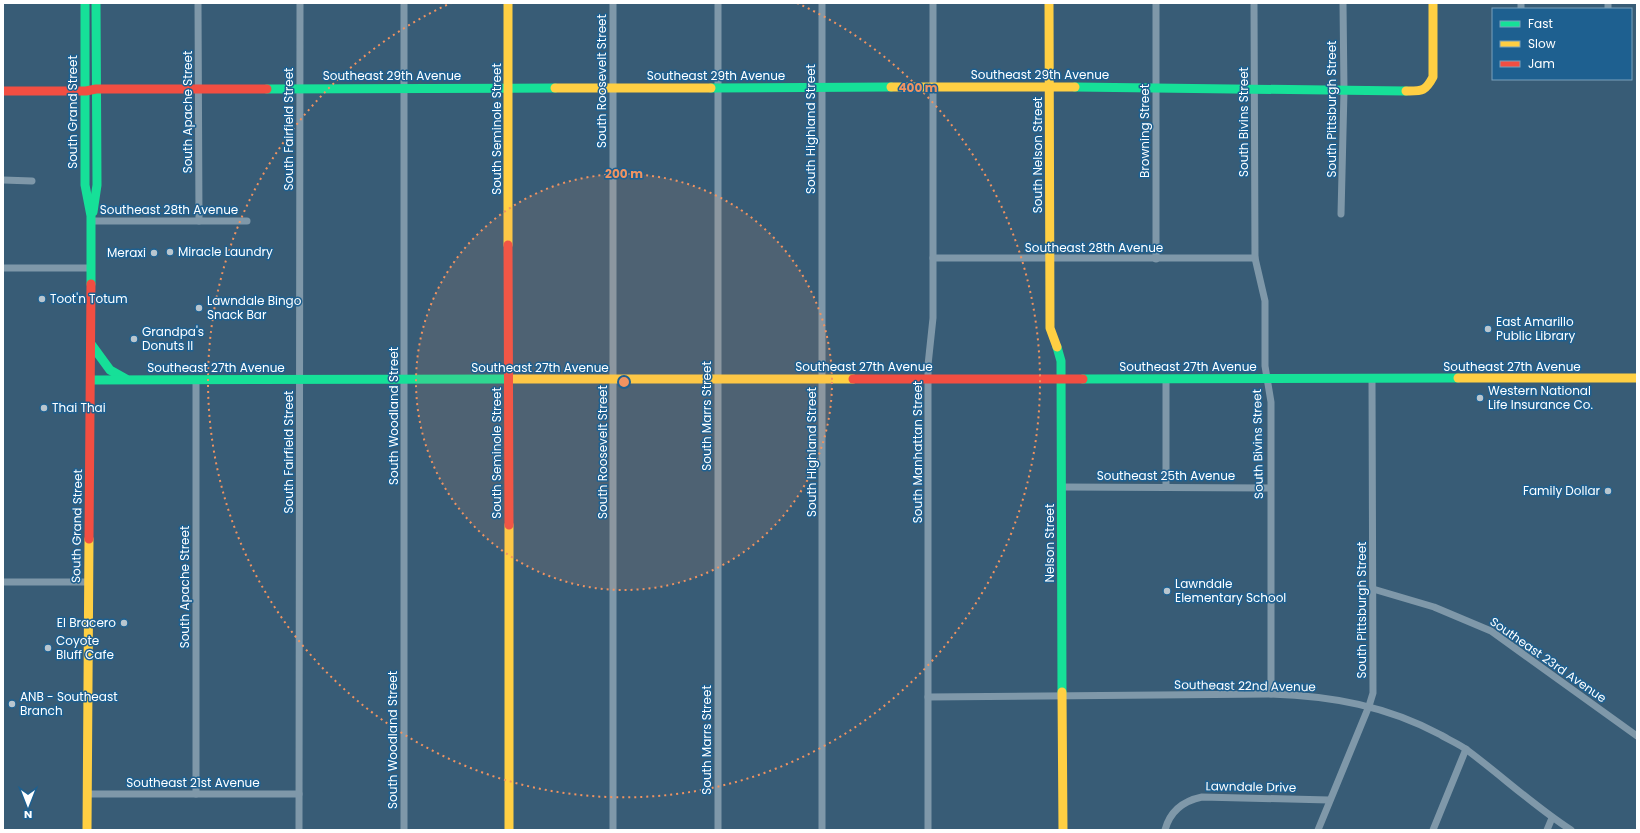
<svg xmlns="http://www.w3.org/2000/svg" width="1640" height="833" viewBox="0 0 1640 833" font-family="Poppins,sans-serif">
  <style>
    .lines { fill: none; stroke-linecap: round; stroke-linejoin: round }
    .street { stroke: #7f98a9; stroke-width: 7 }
    .fast { stroke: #16e098; stroke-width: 9 }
    .slow { stroke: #ffcf43; stroke-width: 9 }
    .jam { stroke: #f24e42; stroke-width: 9 }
    .ring { fill: none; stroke: #f09361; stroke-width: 2; stroke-dasharray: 2 4 }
    .poi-dot { fill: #b9c6cf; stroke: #1e6090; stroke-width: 1.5 }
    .labels { text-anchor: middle; stroke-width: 3; stroke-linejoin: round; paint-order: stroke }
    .street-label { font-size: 12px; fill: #fff; stroke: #1e6090 }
    .poi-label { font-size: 12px; fill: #fff; stroke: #1e6090; text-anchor: start }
    .centre { fill: #f09361; stroke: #1e6090; stroke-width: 2 }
    .ring-label { font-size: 12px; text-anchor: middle; font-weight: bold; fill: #f09361; stroke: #1e6090; stroke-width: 3; stroke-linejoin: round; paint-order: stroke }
  </style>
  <rect width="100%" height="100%" fill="#385c76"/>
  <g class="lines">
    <g class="street">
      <polyline points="198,3 199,221"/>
      <polyline points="613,3 613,830"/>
      <polyline points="822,3 822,830"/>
      <polyline points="1254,3 1255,258 1265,301 1265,366 1271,402 1271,694"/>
      <polyline points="1521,3 1521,9"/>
      <polyline points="1608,9 1608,3"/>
      <polyline points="3,180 32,181"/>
      <polyline points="1341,214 1344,91 1343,3"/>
      <polyline points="91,221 247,221"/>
      <polyline points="933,258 1255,258"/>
      <polyline points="1156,259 1156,3"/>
      <polyline points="3,268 91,268"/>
      <polyline points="196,380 196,794"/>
      <polyline points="1062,487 1270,488"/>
      <polyline points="1166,487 1166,379"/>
      <polyline points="3,582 88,582"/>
      <polyline points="1373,589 1434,607 1491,631 1637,736"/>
      <path d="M928,697l343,-3c61,2 116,12 170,41 8,5 18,9 26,15 35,26 67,56 104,80"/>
      <polyline points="87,794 299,794"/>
      <polyline points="299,830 300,3"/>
      <polyline points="404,830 404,3"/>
      <polyline points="718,830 718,3"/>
      <polyline points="928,830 928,365 933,318 933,3"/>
      <path d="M1165,830c5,-19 18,-29 37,-33l127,3"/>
      <polyline points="1318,830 1369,706 1373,693 1372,379"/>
      <polyline points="1433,830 1466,749"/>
      <polyline points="1547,830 1552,818"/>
    </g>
    <g class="fast">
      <polyline points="85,3 85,185 91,216 91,284"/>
      <polyline points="1075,87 1406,91"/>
      <polyline points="711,88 891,87"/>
      <polyline points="267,89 555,88"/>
      <polyline points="93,212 97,185 96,3"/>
      <polyline points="91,344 110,370 126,379"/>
      <polyline points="1057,347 1061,361 1062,692"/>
      <polyline points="1083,379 1458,378"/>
      <polyline points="91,380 509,379"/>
    </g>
    <g class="slow">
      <polyline points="508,3 508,245"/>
      <polyline points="1049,3 1050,328 1057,347"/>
      <polyline points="891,87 1075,87"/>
      <polyline points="555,88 711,88"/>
      <path d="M1406,91c16,0 19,1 27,-14v-74"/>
      <polyline points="1458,378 1637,378"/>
      <polyline points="509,379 853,379"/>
      <polyline points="509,525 509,830"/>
      <polyline points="1062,692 1063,830"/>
      <polyline points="87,830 89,539"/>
    </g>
    <g class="jam">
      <polyline points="3,91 86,91 96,89 267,89"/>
      <polyline points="508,245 509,525"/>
      <polyline points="853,379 1083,379"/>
      <polyline points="89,539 91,284"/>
    </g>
  </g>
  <circle cx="624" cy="382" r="208" fill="#f09361" fill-opacity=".12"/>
  <g class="ring">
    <circle cx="624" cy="382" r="208"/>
    <path d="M797 3A416 416 0 1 1 451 3"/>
  </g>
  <g class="poi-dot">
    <circle cx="170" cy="252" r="4"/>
    <circle cx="154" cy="253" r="4"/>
    <circle cx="42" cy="299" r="4"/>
    <circle cx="199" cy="308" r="4"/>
    <circle cx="1488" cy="329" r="4"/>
    <circle cx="134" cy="339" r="4"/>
    <circle cx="1480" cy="398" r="4"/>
    <circle cx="44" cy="408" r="4"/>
    <circle cx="1608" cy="491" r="4"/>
    <circle cx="1167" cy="591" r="4"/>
    <circle cx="124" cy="623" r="4"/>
    <circle cx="48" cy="648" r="4"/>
    <circle cx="12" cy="704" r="4"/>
  </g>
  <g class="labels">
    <g class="street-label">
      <text x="1040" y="79">Southeast 29th Avenue</text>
      <text x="392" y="80">Southeast 29th Avenue</text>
      <text x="716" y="80">Southeast 29th Avenue</text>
      <text transform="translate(602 81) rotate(-90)" y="4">South Roosevelt Street</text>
      <text transform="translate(1332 109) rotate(-90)" y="4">South Pittsburgh Street</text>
      <text transform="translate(73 112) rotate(-90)" y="4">South Grand Street</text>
      <text transform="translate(188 112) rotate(-90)" y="4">South Apache Street</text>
      <text transform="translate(1244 122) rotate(-90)" y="4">South Bivins Street</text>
      <text transform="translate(289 129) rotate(-90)" y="4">South Fairfield Street</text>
      <text transform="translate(497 129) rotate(-90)" y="4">South Seminole Street</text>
      <text transform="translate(811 129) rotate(-90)" y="4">South Highland Street</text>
      <text transform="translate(1145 131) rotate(-90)" y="4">Browning Street</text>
      <text transform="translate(1038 155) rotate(-90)" y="4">South Nelson Street</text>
      <text x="169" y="214">Southeast 28th Avenue</text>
      <text x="1094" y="252">Southeast 28th Avenue</text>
      <text x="864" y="371">Southeast 27th Avenue</text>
      <text x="1188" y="371">Southeast 27th Avenue</text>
      <text x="1512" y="371">Southeast 27th Avenue</text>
      <text x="216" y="372">Southeast 27th Avenue</text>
      <text x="540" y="372">Southeast 27th Avenue</text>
      <text transform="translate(394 416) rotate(-90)" y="4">South Woodland Street</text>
      <text transform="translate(707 416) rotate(-90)" y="4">South Marrs Street</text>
      <text transform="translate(1258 444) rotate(-91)" y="4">South Bivins Street</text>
      <text transform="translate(289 452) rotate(-90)" y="4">South Fairfield Street</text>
      <text transform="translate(603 452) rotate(-90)" y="4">South Roosevelt Street</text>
      <text transform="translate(812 452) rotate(-90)" y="4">South Highland Street</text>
      <text transform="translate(918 452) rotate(-90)" y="4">South Manhattan Street</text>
      <text transform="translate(497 453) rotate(-90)" y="4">South Seminole Street</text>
      <text x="1166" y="480">Southeast 25th Avenue</text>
      <text transform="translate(77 526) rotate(-89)" y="4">South Grand Street</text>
      <text transform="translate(1050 543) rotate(-90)" y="4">Nelson Street</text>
      <text transform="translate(185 587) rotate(-90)" y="4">South Apache Street</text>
      <text transform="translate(1362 610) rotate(-90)" y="4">South Pittsburgh Street</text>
      <text transform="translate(1548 660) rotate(35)" y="4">Southeast 23rd Avenue</text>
      <text transform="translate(1245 686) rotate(1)" y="4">Southeast 22nd Avenue</text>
      <text transform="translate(393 740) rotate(-90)" y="4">South Woodland Street</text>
      <text transform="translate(707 740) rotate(-90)" y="4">South Marrs Street</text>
      <text x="193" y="787">Southeast 21st Avenue</text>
      <text transform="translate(1251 787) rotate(1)" y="4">Lawndale Drive</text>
    </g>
    <g class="poi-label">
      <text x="178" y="256">Miracle Laundry</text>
      <text x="146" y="257" text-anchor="end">Meraxi</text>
      <text x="50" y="303">Toot'n Totum</text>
      <text x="207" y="305">Lawndale Bingo<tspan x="207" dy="14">Snack Bar</tspan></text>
      <text x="1496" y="326">East Amarillo<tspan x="1496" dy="14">Public Library</tspan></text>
      <text x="142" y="336">Grandpa's<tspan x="142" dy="14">Donuts II</tspan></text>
      <text x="1488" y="395">Western National<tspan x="1488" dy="14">Life Insurance Co.</tspan></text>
      <text x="52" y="412">Thai Thai</text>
      <text x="1600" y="495" text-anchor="end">Family Dollar</text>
      <text x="1175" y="588">Lawndale<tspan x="1175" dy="14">Elementary School</tspan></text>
      <text x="116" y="627" text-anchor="end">El Bracero</text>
      <text x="56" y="645">Coyote<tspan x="56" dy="14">Bluff Cafe</tspan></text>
      <text x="20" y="701">ANB - Southeast<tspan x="20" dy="14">Branch</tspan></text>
    </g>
  </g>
  <circle cx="624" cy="382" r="6" class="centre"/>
  <g class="ring-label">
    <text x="918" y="92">400 m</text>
    <text x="624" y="178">200 m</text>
  </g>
  <rect width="1640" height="833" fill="none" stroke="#ffffff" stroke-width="8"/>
  <rect x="1492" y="8" width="140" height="72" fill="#1e6090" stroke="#78a0bc"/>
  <rect x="1500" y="21" width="20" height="6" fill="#16e098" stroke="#78a0bc"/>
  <text x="1528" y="28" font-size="12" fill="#ffffff">Fast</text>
  <rect x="1500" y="41" width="20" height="6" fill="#ffcf43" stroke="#78a0bc"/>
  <text x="1528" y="48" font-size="12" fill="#ffffff">Slow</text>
  <rect x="1500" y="61" width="20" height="6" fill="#f24e42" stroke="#78a0bc"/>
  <text x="1528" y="68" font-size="12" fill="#ffffff">Jam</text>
  <g transform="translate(28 805) rotate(180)" stroke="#1e6090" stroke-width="3" paint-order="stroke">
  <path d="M0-3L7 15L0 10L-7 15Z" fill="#ffffff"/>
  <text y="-6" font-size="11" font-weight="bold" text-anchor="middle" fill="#ffffff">N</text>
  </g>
</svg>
